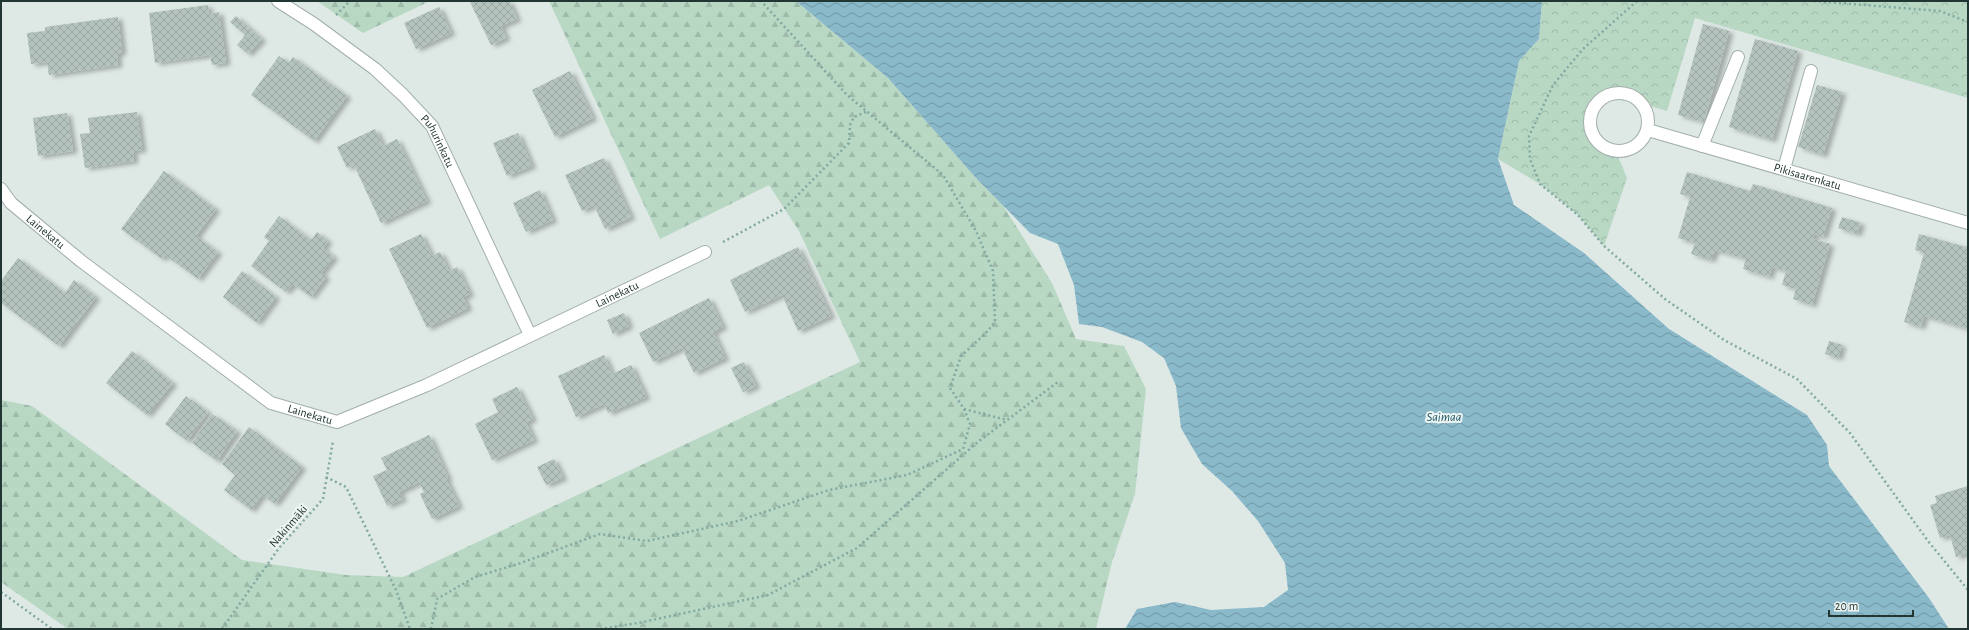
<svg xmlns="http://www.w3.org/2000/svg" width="1969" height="630" viewBox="0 0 1969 630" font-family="'Alegreya Sans',sans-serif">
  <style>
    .forest { fill: url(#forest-firs) }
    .park { fill: url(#park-crowns) }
    .water { fill: url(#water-waves) }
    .building { fill: url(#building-cross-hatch); filter: url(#shadow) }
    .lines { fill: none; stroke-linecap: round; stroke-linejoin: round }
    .minor-casing { stroke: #a2afac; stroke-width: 14 }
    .path { stroke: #81a9a1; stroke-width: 2.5; stroke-dasharray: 2 3; stroke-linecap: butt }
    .minor { stroke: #fff; stroke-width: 12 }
    .labels { text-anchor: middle; stroke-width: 4; stroke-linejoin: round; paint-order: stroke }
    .street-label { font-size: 12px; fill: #213633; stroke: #eef5f2 }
    .water-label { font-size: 13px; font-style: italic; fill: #21586c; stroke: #eef5f2 }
  </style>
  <defs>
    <pattern id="forest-firs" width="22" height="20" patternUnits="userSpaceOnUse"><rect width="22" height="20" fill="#b8d8c4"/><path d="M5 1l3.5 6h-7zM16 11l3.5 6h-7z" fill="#9ebaa9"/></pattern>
    <pattern id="park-crowns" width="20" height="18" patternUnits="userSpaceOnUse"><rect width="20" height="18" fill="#b8d8c4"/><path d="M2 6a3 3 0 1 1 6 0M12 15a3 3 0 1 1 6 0" fill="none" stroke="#9ebaa9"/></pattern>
    <pattern id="water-waves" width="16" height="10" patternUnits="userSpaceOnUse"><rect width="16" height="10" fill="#8ab9ca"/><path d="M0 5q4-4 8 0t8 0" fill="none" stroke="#7097a5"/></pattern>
    <pattern id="building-cross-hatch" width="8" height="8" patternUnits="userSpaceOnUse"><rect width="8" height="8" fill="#b4c3be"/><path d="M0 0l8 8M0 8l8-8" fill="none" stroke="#9aa8a4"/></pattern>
    <filter id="shadow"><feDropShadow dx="4.5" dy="2.5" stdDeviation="2" flood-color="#0004"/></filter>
  </defs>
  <rect width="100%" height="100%" fill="#dee8e5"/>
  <g class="forest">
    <polygon points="317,1 430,1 363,33"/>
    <polygon points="549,1 796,1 888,78 976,178 1002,204 1052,283 1076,339 1124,346 1146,389 1135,494 1112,562 1096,629 68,629 1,582 1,400 32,406 242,560 346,575 403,577 860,362 799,231 769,185 660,239"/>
  </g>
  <path class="park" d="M1542,1h426v97l-273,-80 -28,93c-9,-3 -19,-5 -27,-9 -8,-4 -13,-9 -22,-9 -36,2 -37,52 -2,59l11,26 -23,68 -26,-31 -38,-31 -42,-25 21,-98 20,-22z"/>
  <polygon class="water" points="796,1 1542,1 1539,39 1519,61 1498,159 1514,205 1584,253 1669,329 1807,415 1827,445 1829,466 1929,598 1949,629 1125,629 1137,609 1175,602 1211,610 1264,607 1288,590 1285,563 1258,521 1232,491 1202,464 1181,428 1176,386 1164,358 1142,342 1102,327 1079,324 1074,285 1058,244 1030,233 976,178 888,78"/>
  <g class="building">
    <polygon points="509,1 517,19 501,26 506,38 491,45 470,2"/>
    <polygon points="208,5 209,14 219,12 226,63 212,65 210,55 155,63 149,13"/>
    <polygon points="439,7 451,33 416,49 404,23"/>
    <polygon points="236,16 262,39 248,54 237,45 245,35 230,22"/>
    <polygon points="118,17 122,52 117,54 118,65 49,75 47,62 31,64 27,33 45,31 45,27"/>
    <polygon points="1703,24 1729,31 1704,122 1678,115"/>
    <polygon points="1755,39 1798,51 1772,140 1729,127"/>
    <polygon points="279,56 289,63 293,57 347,96 314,141 251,95"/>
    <polygon points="570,71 593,118 555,137 532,90"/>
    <polygon points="1817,85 1842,92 1823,155 1798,147"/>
    <polygon points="137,112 142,150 133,151 134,161 85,168 80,134 90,133 88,118"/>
    <polygon points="67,113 73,151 38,156 33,118"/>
    <polygon points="375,129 383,146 397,139 427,201 381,223 354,165 347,168 337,147"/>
    <polygon points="518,133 532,166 507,176 493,143"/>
    <polygon points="604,158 631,217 605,229 594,205 582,211 565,175"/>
    <polygon points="164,171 216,209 196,236 218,252 198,279 165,255 162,259 121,229"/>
    <polygon points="1687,172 1750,191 1753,184 1832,208 1823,237 1814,234 1813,239 1830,244 1812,305 1793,299 1796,289 1782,285 1786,271 1772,267 1769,277 1743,269 1746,259 1715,250 1711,260 1691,254 1695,243 1678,238 1690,197 1680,194"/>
    <polygon points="540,190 553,220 526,232 513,203"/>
    <polygon points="279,216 311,240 317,232 328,241 323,248 334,257 321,273 326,277 311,297 293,284 286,292 251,266 269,241 264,237"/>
    <polygon points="1842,217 1861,223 1857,234 1838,228"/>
    <polygon points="421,234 432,256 440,252 449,271 457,267 470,294 463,297 468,308 427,328 389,249"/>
    <polygon points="1919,234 1966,247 1968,243 1968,329 1924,316 1921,327 1904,322 1924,253 1915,250"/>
    <polygon points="798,247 831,316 798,331 782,295 745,312 730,280"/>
    <polygon points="18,258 65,293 74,280 96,297 59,346 1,303 1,281"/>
    <polygon points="242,271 276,297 257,323 223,297"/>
    <polygon points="709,298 723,327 713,332 725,358 694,373 682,348 653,362 639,333"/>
    <polygon points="624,313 629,326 613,334 607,320"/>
    <polygon points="1829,341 1842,345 1838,358 1825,354"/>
    <polygon points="132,351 173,383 147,415 106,383"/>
    <polygon points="604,355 612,374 631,365 646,397 608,413 604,404 576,417 558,376"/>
    <polygon points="744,362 756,386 743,392 731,368"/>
    <polygon points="517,387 533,419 526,422 534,440 492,460 475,424 498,412 492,399"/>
    <polygon points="186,396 208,412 187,441 165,424"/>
    <polygon points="212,414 237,431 217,461 192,443"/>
    <polygon points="249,427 302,467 275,504 262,495 251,510 224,490 235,475 222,464"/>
    <polygon points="429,435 448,478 446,479 459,506 432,519 420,494 424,492 419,482 399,492 403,499 387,506 373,476 387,470 381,458"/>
    <polygon points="554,459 563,478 546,485 537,467"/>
    <polygon points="1968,486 1968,553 1956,557 1950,535 1940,538 1930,505 1937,503 1935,496"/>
  </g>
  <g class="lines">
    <defs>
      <g id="minor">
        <path id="s1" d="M278,1l36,23 61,45 28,26 29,31 98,209"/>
        <circle cx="1619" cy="122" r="29"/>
        <path id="s2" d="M1648,130l320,93"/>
        <polyline points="1702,146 1738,57"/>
        <polyline points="1784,169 1811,71"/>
        <path id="s3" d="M1,189l10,14 70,58 190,142 66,19 90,-37 278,-133"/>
      </g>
    </defs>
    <use href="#minor" class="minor-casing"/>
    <g class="path">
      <polyline points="1637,1 1583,49 1553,85 1529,136 1530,159 1540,184 1578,215 1604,246 1665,299 1724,340 1797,379 1850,433 1928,541 1968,590"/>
      <polyline points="1814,1 1940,11 1968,22"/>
      <polyline points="336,15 350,1"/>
      <polyline points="723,242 784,209 849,143 850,125 854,117 866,112"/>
      <polyline points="964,409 1007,420"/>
      <polyline points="326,477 346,487 396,590 410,629"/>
      <polyline points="1,592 52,629"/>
      <polyline points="222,629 279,548 323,499 333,441"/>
      <polyline points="431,629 437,599 475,577 518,564 600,534 647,541 738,521 829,490 907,475 963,449 970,424 964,409 950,388 961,356 985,334 995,322 993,271 976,231 943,175 847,95 761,1"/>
      <polyline points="600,629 638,623 768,595 857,548 979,441 1058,382"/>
    </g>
    <use href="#minor" class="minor"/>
  </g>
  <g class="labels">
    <g class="street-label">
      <text dy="4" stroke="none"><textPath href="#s1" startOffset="215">Puhurinkatu</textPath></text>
      <text dy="4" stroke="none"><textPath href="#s2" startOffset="166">Pikisaarenkatu</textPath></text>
      <text dy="4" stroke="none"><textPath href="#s3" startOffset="62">Lainekatu</textPath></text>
      <text dy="4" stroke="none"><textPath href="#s3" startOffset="722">Lainekatu</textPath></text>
      <text dy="4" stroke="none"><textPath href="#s3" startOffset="386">Lainekatu</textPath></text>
      <text transform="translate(288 526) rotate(-49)" y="4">Nakinmäki</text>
    </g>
    <g class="water-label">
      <text x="1444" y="421">Saimaa</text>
    </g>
  </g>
  <rect width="1969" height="630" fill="none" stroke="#213633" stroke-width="4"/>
  <path d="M1829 610v6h84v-6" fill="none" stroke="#213633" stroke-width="2"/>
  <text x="1835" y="610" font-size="12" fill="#213633" stroke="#eef5f2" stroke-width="3" paint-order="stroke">20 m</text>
</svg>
